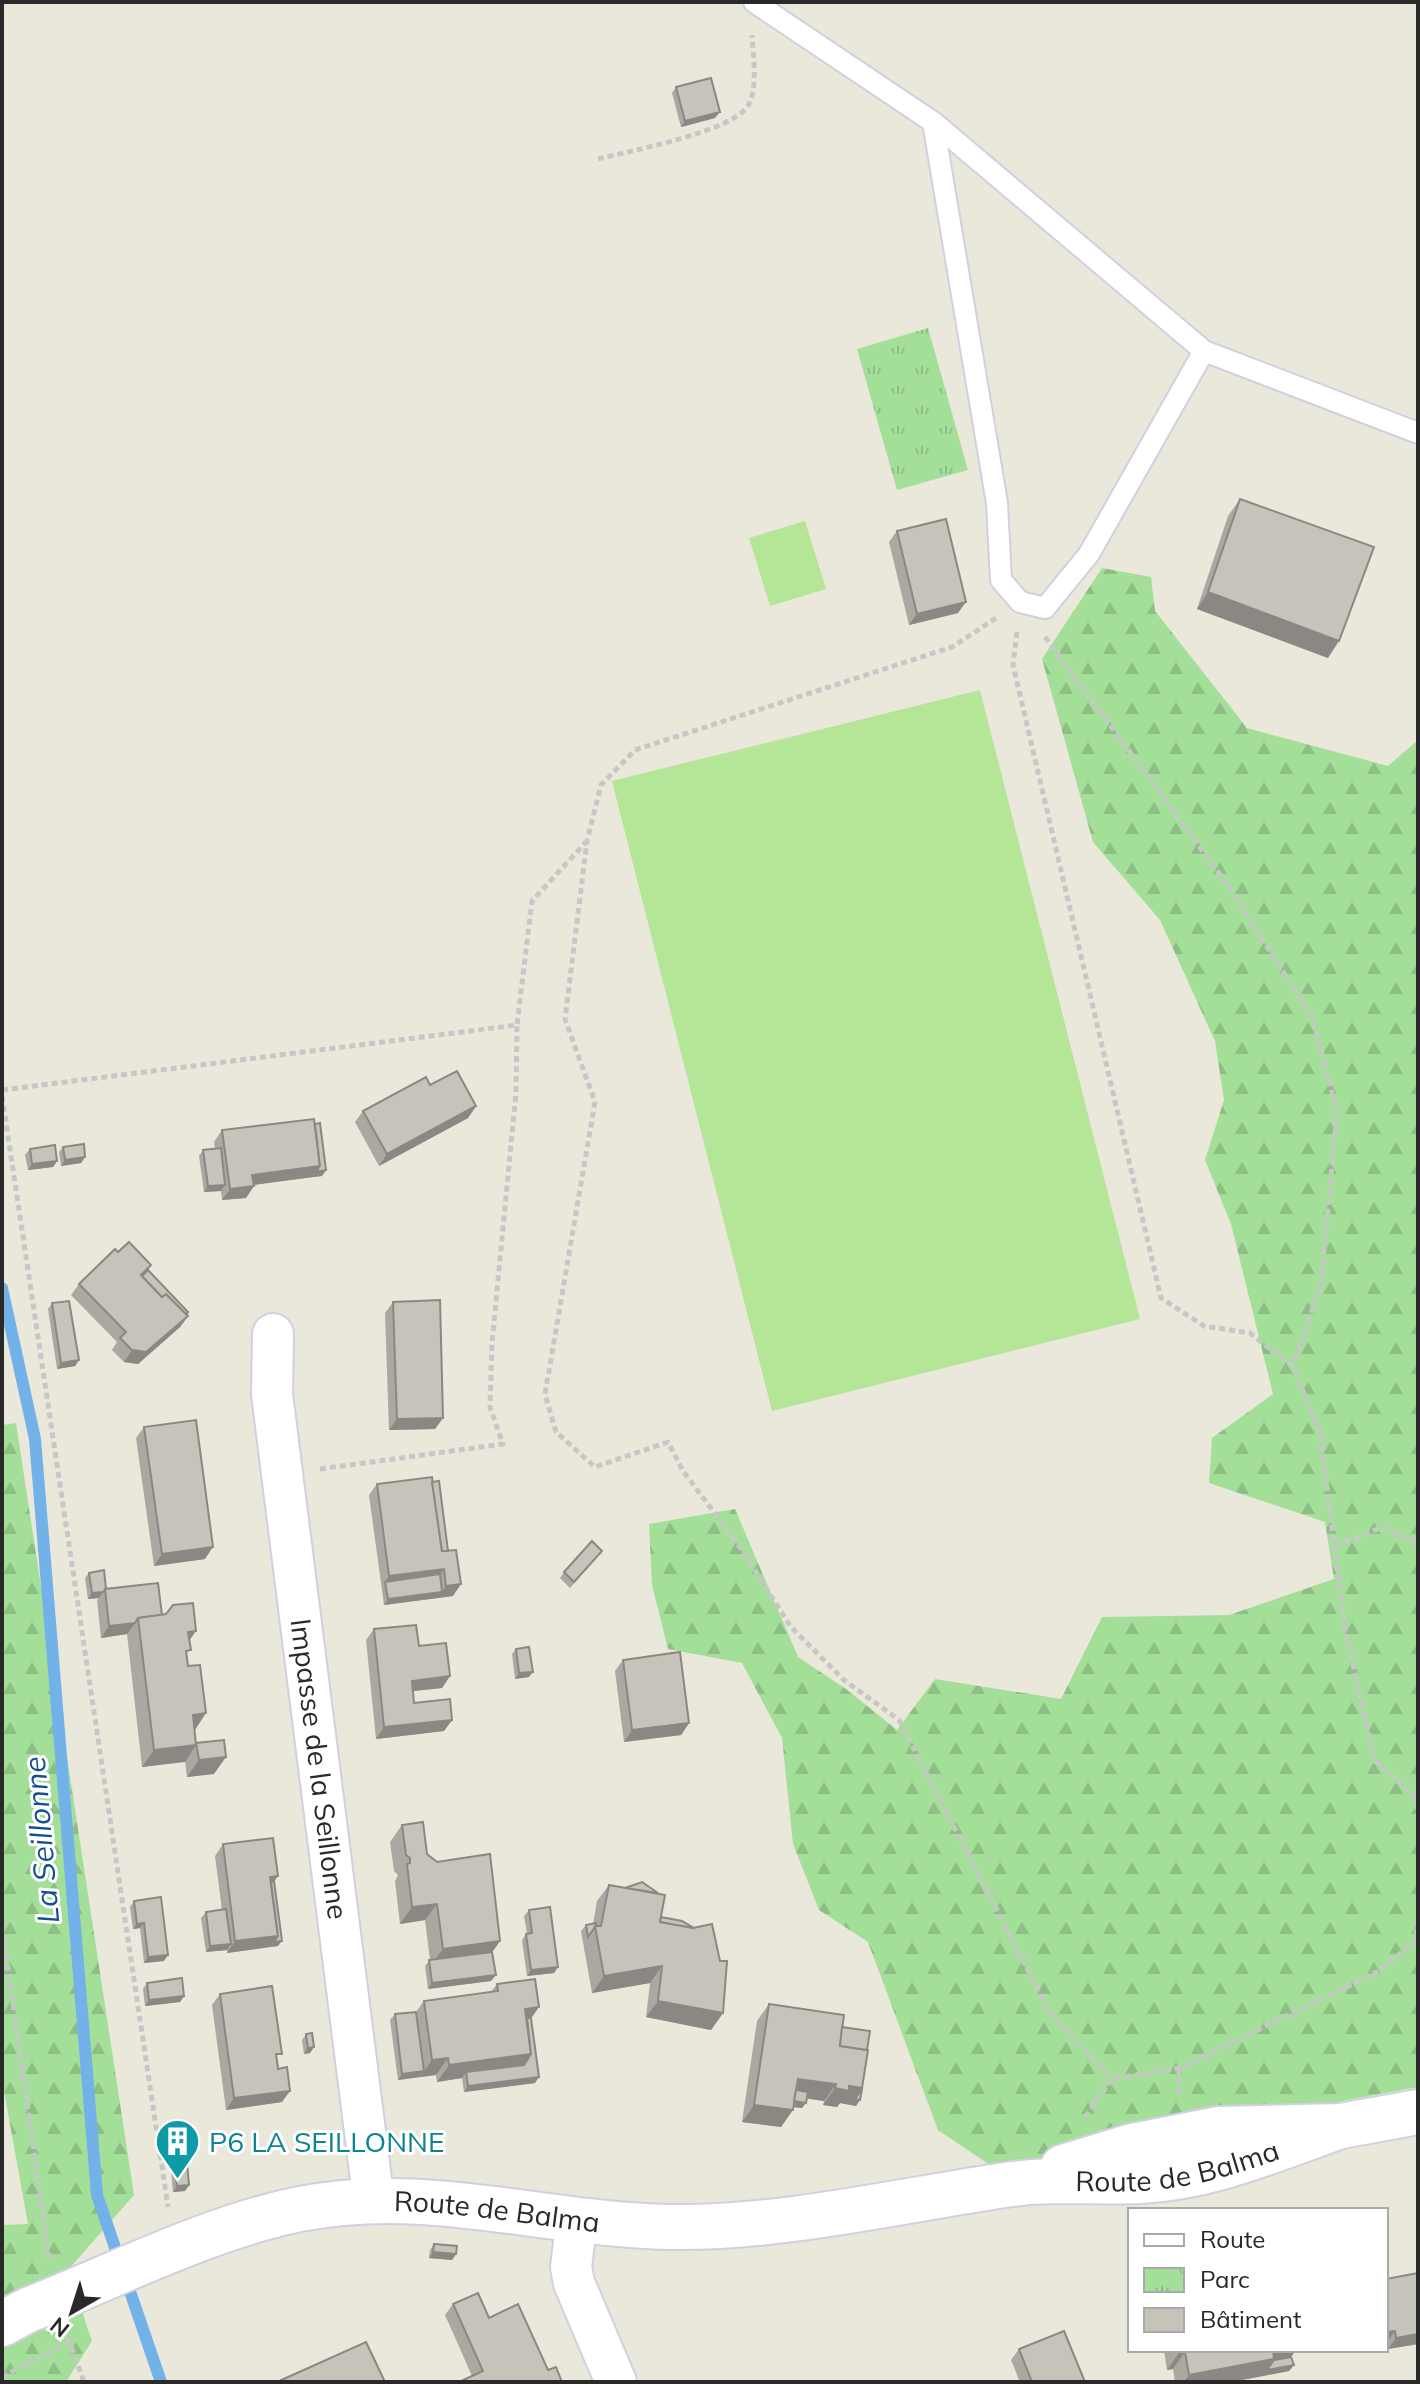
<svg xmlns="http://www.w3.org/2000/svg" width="1420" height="2384" viewBox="0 0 1420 2384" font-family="Mulish,sans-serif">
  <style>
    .forest { fill: url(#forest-firs) }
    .park { fill: url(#park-tufts) }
    .pitch { fill: #b5e596 }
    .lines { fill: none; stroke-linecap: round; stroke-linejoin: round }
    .stream { stroke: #72b2e8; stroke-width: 12 }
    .lane-casing { stroke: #d0d0e1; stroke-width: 24 }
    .street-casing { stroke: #d0d0e1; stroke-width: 44 }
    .secondary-casing { stroke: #d0d0e1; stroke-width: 48 }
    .path { stroke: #c7c7c7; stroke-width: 5; stroke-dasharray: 6 4; stroke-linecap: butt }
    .lane { stroke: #fff; stroke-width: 20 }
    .street { stroke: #fff; stroke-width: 40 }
    .secondary { stroke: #fff; stroke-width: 44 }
    .wall { fill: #aaa8a1 }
    .shaded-wall { fill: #8b8883 }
    .building { fill: #c6c3bb; stroke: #8b8883; stroke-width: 2 }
    .labels { text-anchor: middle; stroke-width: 6; stroke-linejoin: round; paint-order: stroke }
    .street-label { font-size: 28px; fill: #292929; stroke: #fff }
    .culture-label { font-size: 28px; fill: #0d838f; stroke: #fff; text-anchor: start }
    .water-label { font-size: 30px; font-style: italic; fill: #144e91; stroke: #fff }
  </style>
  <defs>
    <pattern id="forest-firs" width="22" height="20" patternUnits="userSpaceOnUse" patternTransform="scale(2)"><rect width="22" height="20" fill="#a4df9a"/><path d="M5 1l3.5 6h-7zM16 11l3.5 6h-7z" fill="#8dbf85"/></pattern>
    <pattern id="park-tufts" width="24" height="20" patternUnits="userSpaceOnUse" patternTransform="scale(2)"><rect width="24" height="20" fill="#a4df9a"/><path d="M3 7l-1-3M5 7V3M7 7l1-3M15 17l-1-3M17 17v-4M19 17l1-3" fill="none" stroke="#8dbf85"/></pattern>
  </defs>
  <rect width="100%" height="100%" fill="#eae7db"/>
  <g class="forest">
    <polygon points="1102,568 1151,577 1155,611 1247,728 1388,766 1418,740 1418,2087 993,2167 938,2130 868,1942 819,1910 793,1844 782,1738 742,1663 668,1649 652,1585 649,1524 735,1509 798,1657 846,1689 897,1730 935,1679 1061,1699 1102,1617 1229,1615 1334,1579 1325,1522 1209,1483 1212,1438 1273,1394 1231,1224 1205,1160 1224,1100 1215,1041 1160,920 1093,842 1042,659"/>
    <polygon points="16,1423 134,2195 68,2270 92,2341 66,2382 2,2382 2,2225 28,2224 2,2080 2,1425"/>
  </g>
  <polygon class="park" points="928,328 968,470 897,490 857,349"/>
  <g class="pitch">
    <polygon points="805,521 826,589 770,606 749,538"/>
    <polygon points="980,690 1140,1319 772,1411 612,781"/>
  </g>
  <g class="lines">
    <polyline class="stream" points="2,1288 35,1439 97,2195 161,2382"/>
    <defs>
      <g id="lane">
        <polyline points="754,2 933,122 1204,351 1418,433"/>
        <polyline points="933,122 997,503 1001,580 1020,602 1045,608 1089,554 1204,351"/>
      </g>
      <g id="street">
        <path id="s1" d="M273,1334l-1,60 102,809"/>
        <polyline points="577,2219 571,2267 574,2283 616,2382"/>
      </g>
      <g id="secondary">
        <polyline points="1063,2167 1132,2146 1218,2129 1341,2126 1418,2112"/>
        <path id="s2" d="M2,2324l26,-14c86,-34 182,-83 272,-101 128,-25 244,16 370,18 107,2 228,-26 335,-42 45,-7 90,-2 135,-4 70,-3 135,-32 201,-55"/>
      </g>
    </defs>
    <use href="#lane" class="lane-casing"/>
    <use href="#street" class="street-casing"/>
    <use href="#secondary" class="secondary-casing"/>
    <g class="path">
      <path d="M598,159c31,-8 139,-28 151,-55 9,-19 4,-49 3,-69"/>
      <polyline points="996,618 952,647 635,750 601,785 587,841 565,1019 595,1102 545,1394 556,1432 595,1467 668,1442 683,1471 738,1544 791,1627 844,1680 899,1720 1050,2013 1112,2079"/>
      <polyline points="1017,632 1013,665 1161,1298 1204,1326 1250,1333 1293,1367 1320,1433 1345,1628 1374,1760 1412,1794 1418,1810"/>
      <polyline points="1045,637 1227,884 1312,1017 1337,1112 1321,1284 1293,1367"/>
      <polyline points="2,1090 517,1025 532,901 586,842"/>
      <polyline points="2,1096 168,2207"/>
      <polyline points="320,1469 503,1444 490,1407 492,1343 516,1092 517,1025"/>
      <polyline points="1336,1546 1383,1527 1418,1544"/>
      <polyline points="2,1925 49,2259"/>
      <polyline points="1179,2068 1179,2095"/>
      <polyline points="1085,2117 1112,2079 1179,2068 1377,1972 1415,1942 1418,1922"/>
      <polyline points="68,2338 84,2382"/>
      <polyline points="2,2377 71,2341"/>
    </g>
    <use href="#lane" class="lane"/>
    <use href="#street" class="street"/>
    <use href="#secondary" class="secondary"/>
  </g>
  <g class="wall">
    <polygon points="676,87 715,118 681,127 672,93"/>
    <polygon points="1240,499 1328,658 1197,609 1228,516"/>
    <polygon points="897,531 958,613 909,625 889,542"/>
    <polygon points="430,1085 476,1106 468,1118 379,1166 355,1122 363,1111"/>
    <polygon points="222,1130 326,1170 322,1176 254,1185 246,1198 222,1200 221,1191 204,1192 199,1156 203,1150 215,1149 214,1142"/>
    <polygon points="63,1147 85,1157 81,1163 61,1166 59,1152"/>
    <polygon points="30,1149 57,1161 53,1167 28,1170 25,1155"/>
    <polygon points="118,1252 151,1265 148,1270 188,1316 180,1327 138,1364 124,1362 112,1350 117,1342 71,1295 79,1284"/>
    <polygon points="393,1302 443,1418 435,1429 389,1430 385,1313"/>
    <polygon points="52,1303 79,1360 75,1366 57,1369 48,1309"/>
    <polygon points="144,1427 205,1559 154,1566 136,1438"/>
    <polygon points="377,1484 448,1551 453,1596 384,1605 369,1495"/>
    <polygon points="602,1551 570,1588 560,1578 564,1572"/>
    <polygon points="89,1573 106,1589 162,1615 189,1640 186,1657 196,1743 214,1774 187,1777 185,1761 142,1767 127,1634 101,1638 97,1600 99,1598 88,1599 85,1578"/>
    <polygon points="374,1629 419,1646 450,1676 442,1688 413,1691 414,1703 452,1720 444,1731 376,1739 366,1640"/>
    <polygon points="516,1649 529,1677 515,1679 512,1654"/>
    <polygon points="623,1660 689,1723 681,1735 624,1742 615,1671"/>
    <polygon points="402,1825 427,1854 500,1941 492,1952 496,1975 491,1981 428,1989 425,1966 430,1960 425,1920 400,1924 395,1881 398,1875 394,1871 390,1842"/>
    <polygon points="223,1844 274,1881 278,1946 227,1953 227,1950 206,1952 201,1918 206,1912 222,1910 215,1856"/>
    <polygon points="609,1885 661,1917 723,2013 711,2030 646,2017 650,1983 592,1993 581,1931 586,1925 593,1924 597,1901"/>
    <polygon points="134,1901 164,1961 144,1963 140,1928 133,1929 130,1907"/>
    <polygon points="529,1910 558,1967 554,1973 527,1976 522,1940 527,1933 524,1916"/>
    <polygon points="147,1983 184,1996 180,2002 145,2006 143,1989"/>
    <polygon points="497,1984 539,2007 531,2018 535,2083 464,2092 462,2078 437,2082 436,2075 398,2080 390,2020 395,2014 416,2012 424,2001 491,1992"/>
    <polygon points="220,1994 278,2060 282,2102 226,2110 212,2005"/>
    <polygon points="769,2004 842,2027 862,2088 856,2106 840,2103 837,2107 823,2105 824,2101 807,2098 802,2108 794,2107 781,2127 742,2122 757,2021"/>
    <polygon points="306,2034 314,2047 310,2053 304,2054 302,2040"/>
    <polygon points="175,2165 189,2185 185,2191 173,2192 171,2170"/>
    <polygon points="434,2244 456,2254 452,2260 429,2258 430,2250"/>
    <polygon points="1386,2279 1418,2344 1388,2349 1386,2342"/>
    <polygon points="453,2304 489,2318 548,2370 472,2376 445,2315"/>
    <polygon points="1019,2349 1085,2382 1020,2382 1011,2360"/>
    <polygon points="1164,2350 1296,2350 1291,2357 1294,2365 1289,2371 1231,2382 1175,2382 1173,2369 1167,2370"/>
  </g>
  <g class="shaded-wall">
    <polygon points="720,112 715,118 681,127 685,121"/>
    <polygon points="1208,592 1339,641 1328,658 1197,609"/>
    <polygon points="966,602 958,613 909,625 917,614"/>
    <polygon points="476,1106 468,1118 379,1166 387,1154"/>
    <polygon points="85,1157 81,1163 61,1166 65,1160"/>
    <polygon points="57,1161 53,1167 28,1170 32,1164"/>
    <polygon points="320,1166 312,1177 244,1186 252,1175"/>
    <polygon points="326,1170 322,1176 312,1177 316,1172"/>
    <polygon points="225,1185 221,1191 204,1192 208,1186"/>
    <polygon points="254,1186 246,1198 222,1200 230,1189"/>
    <polygon points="188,1316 180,1327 138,1364 124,1362 132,1350"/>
    <polygon points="79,1360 75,1366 57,1369 61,1363"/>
    <polygon points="443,1418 435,1429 389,1430 397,1419"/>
    <polygon points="213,1547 205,1559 154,1566 162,1554"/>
    <polygon points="444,1569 435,1580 385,1582 381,1588 389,1576"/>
    <polygon points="461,1584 453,1596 384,1605 388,1599 442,1592 446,1586"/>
    <polygon points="103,1592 99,1598 88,1599 92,1593"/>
    <polygon points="135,1623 127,1634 101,1638 109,1626"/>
    <polygon points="196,1631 184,1648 188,1632"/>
    <polygon points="533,1672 529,1677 515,1679 519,1673"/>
    <polygon points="450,1676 442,1688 404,1692 412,1681"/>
    <polygon points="206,1713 195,1730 193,1715"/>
    <polygon points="452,1720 444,1731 376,1739 384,1727"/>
    <polygon points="689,1723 681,1735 624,1742 632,1730"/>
    <polygon points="196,1745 185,1762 142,1767 154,1750"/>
    <polygon points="226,1757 214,1774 187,1777 199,1760"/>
    <polygon points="278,1876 270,1887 270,1877"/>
    <polygon points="437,1904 425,1920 400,1924 412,1907"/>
    <polygon points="144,1923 140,1928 133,1929 137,1924"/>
    <polygon points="278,1936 270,1947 227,1953 235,1941"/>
    <polygon points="282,1941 278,1946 270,1947 274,1942"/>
    <polygon points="500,1941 488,1958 431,1965 443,1949"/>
    <polygon points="231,1944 227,1950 206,1952 210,1946"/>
    <polygon points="168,1955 164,1961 144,1963 148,1957"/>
    <polygon points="662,1966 650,1983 592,1993 604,1976"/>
    <polygon points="558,1967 554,1973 527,1976 531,1970"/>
    <polygon points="496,1975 491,1981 428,1989 432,1983"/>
    <polygon points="184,1996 180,2002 145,2006 149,2000"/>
    <polygon points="658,2001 723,2013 711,2030 646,2017"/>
    <polygon points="539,2007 527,2024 525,2009"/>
    <polygon points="314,2047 310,2053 304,2054 308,2048"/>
    <polygon points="531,2054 519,2071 466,2072 462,2078 437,2082 449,2065"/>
    <polygon points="448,2058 436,2075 420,2077 432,2060"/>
    <polygon points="424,2071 420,2077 398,2080 402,2074"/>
    <polygon points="539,2077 535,2083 464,2092 468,2086"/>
    <polygon points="798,2079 836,2084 824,2101 789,2096"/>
    <polygon points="849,2086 862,2088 855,2099 860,2100 856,2106 840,2103 837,2107 823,2105 835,2088"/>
    <polygon points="290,2091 282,2102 226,2110 234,2098"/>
    <polygon points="788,2100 806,2103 802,2108 784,2106"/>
    <polygon points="754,2105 793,2110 781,2127 742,2122"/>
    <polygon points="189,2185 185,2191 173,2192 177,2186"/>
    <polygon points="433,2252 456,2254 452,2260 429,2258"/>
    <polygon points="1395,2331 1387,2342 1386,2342 1386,2332"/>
    <polygon points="1418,2334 1418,2344 1388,2349 1396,2338"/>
    <polygon points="1276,2350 1296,2350 1287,2362 1270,2366 1263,2376 1231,2382 1184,2382 1189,2375"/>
    <polygon points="1185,2352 1173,2369 1167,2370 1179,2353"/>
    <polygon points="1294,2365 1289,2371 1263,2376 1267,2370"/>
  </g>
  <g class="building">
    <polygon points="711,78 720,112 685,121 676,87"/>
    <polygon points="1240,499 1374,547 1339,641 1208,592"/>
    <polygon points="946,519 966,602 917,614 897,531"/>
    <polygon points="457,1071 476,1106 387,1154 363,1111 426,1077 430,1085"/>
    <polygon points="314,1119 320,1166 252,1175 254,1186 230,1189 222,1130"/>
    <polygon points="320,1123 326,1170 316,1172 320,1166 315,1124"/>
    <polygon points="84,1144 85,1157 65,1160 63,1147"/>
    <polygon points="55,1145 57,1161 32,1164 30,1149"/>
    <polygon points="221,1148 225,1185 208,1186 203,1150"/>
    <polygon points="129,1242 151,1265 141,1275 162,1297 166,1294 188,1316 146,1352 132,1350 120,1338 126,1332 79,1284 115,1249 118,1252"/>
    <polygon points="148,1270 188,1312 186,1314 166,1294 162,1297 142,1276"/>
    <polygon points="440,1300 443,1418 397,1419 393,1302"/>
    <polygon points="69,1301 79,1360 61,1363 52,1303"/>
    <polygon points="196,1420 213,1547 162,1554 144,1427"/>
    <polygon points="432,1477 442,1551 456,1550 461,1584 446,1586 444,1569 389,1576 377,1484"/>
    <polygon points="439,1481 448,1551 442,1551 432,1482"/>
    <polygon points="592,1541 602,1551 574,1582 564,1572"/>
    <polygon points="104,1570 106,1589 103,1592 92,1593 89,1573"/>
    <polygon points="440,1574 442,1592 388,1599 385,1582"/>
    <polygon points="158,1583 162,1615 138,1618 135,1623 109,1626 105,1589"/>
    <polygon points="193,1603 196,1631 188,1632 191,1650 186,1651 188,1666 200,1665 206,1713 193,1715 196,1745 154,1750 138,1618 166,1614 173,1605"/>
    <polygon points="416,1625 419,1646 446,1643 450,1676 412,1681 414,1703 450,1699 452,1720 384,1727 374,1629"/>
    <polygon points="529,1647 533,1672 519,1673 516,1649"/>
    <polygon points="680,1652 689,1723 632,1730 623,1660"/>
    <polygon points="224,1740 226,1757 199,1760 196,1743"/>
    <polygon points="423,1822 427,1854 437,1862 490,1854 500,1941 443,1949 437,1904 412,1907 407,1864 410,1863 410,1858 406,1855 402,1825"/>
    <polygon points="273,1838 278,1876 270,1877 278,1936 235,1941 223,1844"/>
    <polygon points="274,1881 282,1941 274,1942 278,1936 271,1882"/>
    <polygon points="642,1882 658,1893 625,1888"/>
    <polygon points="609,1885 665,1895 660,1922 693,1928 712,1924 720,1961 727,1961 723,2013 658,2001 662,1966 604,1976 595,1926 601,1926"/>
    <polygon points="161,1897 168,1955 148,1957 144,1923 137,1924 134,1901"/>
    <polygon points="550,1907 558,1967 531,1970 526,1934 532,1933 529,1910"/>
    <polygon points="226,1909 231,1944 210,1946 206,1912"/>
    <polygon points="661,1917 682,1921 694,1928 660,1922"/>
    <polygon points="596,1923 595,1927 588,1937 586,1925"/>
    <polygon points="492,1952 496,1975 432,1983 429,1960"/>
    <polygon points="182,1978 184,1996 149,2000 147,1983"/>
    <polygon points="535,1979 539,2007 525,2009 531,2054 449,2065 448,2058 432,2060 424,2001 498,1991 497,1984"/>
    <polygon points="272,1986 282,2054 276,2054 278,2069 287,2067 290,2091 234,2098 220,1994"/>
    <polygon points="769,2004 844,2015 840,2046 868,2050 862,2088 849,2086 849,2091 835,2088 836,2084 798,2079 793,2110 754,2105"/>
    <polygon points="416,2012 424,2071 402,2074 395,2014"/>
    <polygon points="527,2018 531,2018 539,2077 468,2086 466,2072 524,2065 531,2054"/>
    <polygon points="842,2027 870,2031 867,2050 840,2046"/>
    <polygon points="312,2033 314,2047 308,2048 306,2034"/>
    <polygon points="862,2089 860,2100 855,2099"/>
    <polygon points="796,2090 808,2092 806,2103 794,2101"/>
    <polygon points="187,2163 189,2185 177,2186 175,2165"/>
    <polygon points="434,2244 457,2246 456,2254 433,2252"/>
    <polygon points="1418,2273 1418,2334 1396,2338 1395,2331 1386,2332 1386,2279"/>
    <polygon points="478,2293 489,2318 518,2304 548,2370 556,2367 562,2382 459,2382 483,2371 453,2304"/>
    <polygon points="1064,2331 1085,2382 1032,2382 1019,2349"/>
    <polygon points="366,2342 385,2382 277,2382"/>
    <polygon points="1179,2350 1276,2350 1273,2351 1274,2359 1189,2375 1185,2352 1179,2353"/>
    <polygon points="1291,2357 1294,2365 1267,2370 1274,2360"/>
  </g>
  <defs>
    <symbol id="building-pin" viewBox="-11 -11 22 30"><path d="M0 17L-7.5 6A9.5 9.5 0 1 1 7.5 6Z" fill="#0f9aa8" stroke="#fff"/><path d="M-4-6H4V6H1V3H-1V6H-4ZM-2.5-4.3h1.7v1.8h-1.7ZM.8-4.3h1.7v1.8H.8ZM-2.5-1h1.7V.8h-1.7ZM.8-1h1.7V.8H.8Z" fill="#fff"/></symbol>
  </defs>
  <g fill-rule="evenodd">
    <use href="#building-pin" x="152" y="2116" width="51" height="69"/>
  </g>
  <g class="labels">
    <g class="street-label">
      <text dy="10" stroke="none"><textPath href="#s1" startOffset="438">Impasse de la Seillonne</textPath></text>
      <text dy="10" stroke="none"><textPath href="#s2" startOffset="1204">Route de Balma</textPath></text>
      <text dy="10" stroke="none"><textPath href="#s2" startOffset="518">Route de Balma</textPath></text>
    </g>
    <g class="culture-label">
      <text x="209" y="2152">P6 LA SEILLONNE</text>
    </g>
    <g class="water-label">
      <text transform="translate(42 1840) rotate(-95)" y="10">La Seillonne</text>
    </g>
  </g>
  <rect width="1420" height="2384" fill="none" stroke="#292929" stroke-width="8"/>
  <rect x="1128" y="2208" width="260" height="144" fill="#ffffff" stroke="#a9a9a9" stroke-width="2"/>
  <rect x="1144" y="2234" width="40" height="12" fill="#ffffff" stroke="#a9a9a9" stroke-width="2"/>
  <text x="1200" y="2248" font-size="24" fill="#292929">Route</text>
  <rect x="1144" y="2268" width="40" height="24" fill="url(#park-tufts)" stroke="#a9a9a9" stroke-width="2"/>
  <text x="1200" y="2288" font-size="24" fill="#292929">Parc</text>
  <rect x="1144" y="2308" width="40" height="24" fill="#c6c3bb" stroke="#a9a9a9" stroke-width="2"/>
  <text x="1200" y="2328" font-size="24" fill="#292929">Bâtiment</text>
  <g transform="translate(72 2312) rotate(219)" stroke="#ffffff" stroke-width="6" paint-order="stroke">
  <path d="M0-6L14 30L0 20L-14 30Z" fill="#292929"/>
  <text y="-12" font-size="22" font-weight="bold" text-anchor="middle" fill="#292929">N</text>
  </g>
</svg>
